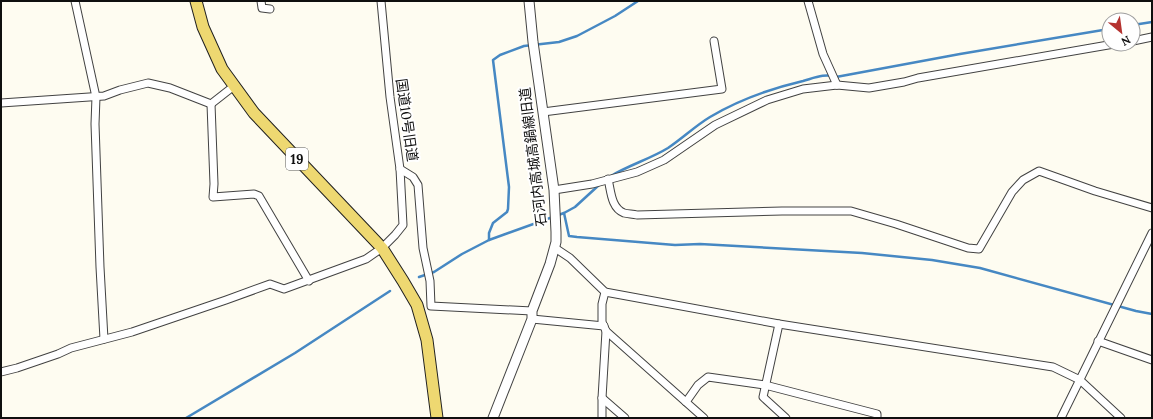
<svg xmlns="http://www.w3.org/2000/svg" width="1153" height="419" viewBox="0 0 1153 419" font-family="Lora,'Noto Sans JP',serif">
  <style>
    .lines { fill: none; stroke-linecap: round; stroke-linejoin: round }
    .stream { stroke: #4688c3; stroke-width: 2.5 }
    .minor-casing { stroke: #424242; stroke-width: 9 }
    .tertiary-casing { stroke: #424242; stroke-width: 11 }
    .primary-casing { stroke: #202020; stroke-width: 13 }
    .minor { stroke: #fff; stroke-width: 7 }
    .tertiary { stroke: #fff; stroke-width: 9 }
    .primary { stroke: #eed871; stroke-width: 11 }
    .labels { text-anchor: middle; stroke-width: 4; stroke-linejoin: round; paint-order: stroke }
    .shield { fill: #fff; stroke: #575757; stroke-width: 1 }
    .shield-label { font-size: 13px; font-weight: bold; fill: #0f0f0f }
    .street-label { font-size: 14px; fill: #0f0f0f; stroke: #fff }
  </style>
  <rect width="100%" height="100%" fill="#fefcf1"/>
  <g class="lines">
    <g class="stream">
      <polyline points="1133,25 1152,22"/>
      <path d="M611,176c18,-11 39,-17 57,-28 15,-10 27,-22 42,-31 30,-18 59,-28 93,-36 11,-3 22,-8 33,-4l124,-23 149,-25"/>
      <polyline points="564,213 569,236 577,237 675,245 700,244 862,253 932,260 980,268 1136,311 1152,314"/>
      <polyline points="489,240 489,233 493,223 507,212 508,209 509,187 493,60 500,55 524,46 559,42 577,36 615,16 638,1"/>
      <polyline points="419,277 434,272 462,254 489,240 564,213 575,207 599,185"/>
      <polyline points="186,418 295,353 390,291"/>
    </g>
    <defs>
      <g id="minor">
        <polyline points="75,1 96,97 95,124 100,267 104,339"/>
        <polyline points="261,1 262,8 270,9"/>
        <polyline points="808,1 823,54 837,85"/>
        <polyline points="1133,41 1152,37"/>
        <polyline points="1,103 104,96 120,90 148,83 170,88 211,104"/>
        <polyline points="211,104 214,184 213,197 254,194 259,196 309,281"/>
        <polyline points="211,104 234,86"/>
        <polyline points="543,112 722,89 714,41"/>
        <polyline points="400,169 413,177 418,185 423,248 430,281 431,306 532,311"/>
        <path d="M608,179c3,12 3,29 16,34 4,1 9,1 13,2l145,-4h69l45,13 72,24 11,1 33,-57 11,-12 16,-9 56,20 57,17"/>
        <polyline points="554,190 592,184 637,172 664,160 715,125 767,100 803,89 837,85 869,88 904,82 918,78 1114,44"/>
        <polyline points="555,248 570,258 605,292 779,324 1053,367 1080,380 1121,418"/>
        <polyline points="605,292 602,304 602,322 606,331 704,418"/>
        <polyline points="532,319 604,326"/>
        <polyline points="779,324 763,397 786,418"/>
        <polyline points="1098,341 1152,360"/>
        <polyline points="1,372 17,368 58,354 71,348 132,332 226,300 270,284 284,289 366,259 382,248 395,235 403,225 400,169 390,97 381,1"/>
        <polyline points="602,398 625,418"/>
        <polyline points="686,402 698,385 708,377 765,385 877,414 877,418"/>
        <polyline points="602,418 602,398 606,331"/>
        <polyline points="1061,418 1152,233"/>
      </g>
      <polyline id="tertiary" points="493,418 532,319 532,311 550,264 556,242 556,232 554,190 533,42 529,1"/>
      <polyline id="primary" points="196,1 203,27 222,69 254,113 382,248 403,281 417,305 427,340 437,418"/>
    </defs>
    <use href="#minor" class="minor-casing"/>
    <use href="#tertiary" class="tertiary-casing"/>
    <use href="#primary" class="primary-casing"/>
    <use href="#minor" class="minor"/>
    <use href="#tertiary" class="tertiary"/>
    <use href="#primary" class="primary"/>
  </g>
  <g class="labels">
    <rect class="shield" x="286" y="148" width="22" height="22" rx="3"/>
    <g class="shield-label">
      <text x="297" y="164">19</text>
    </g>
    <g class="street-label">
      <text transform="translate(407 120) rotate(82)" y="5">国道10号旧道</text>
      <text transform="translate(533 157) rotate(-97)" y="5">石河内高城高鍋線旧道</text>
    </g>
  </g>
  <rect width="1153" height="419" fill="none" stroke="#0f0f0f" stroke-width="4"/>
  <g transform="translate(1121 32) rotate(151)"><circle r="19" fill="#ffffff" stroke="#9f9f9f"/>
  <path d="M0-3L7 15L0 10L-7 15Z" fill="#b53330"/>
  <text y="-6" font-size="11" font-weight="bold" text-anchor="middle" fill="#0f0f0f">N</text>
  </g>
</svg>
